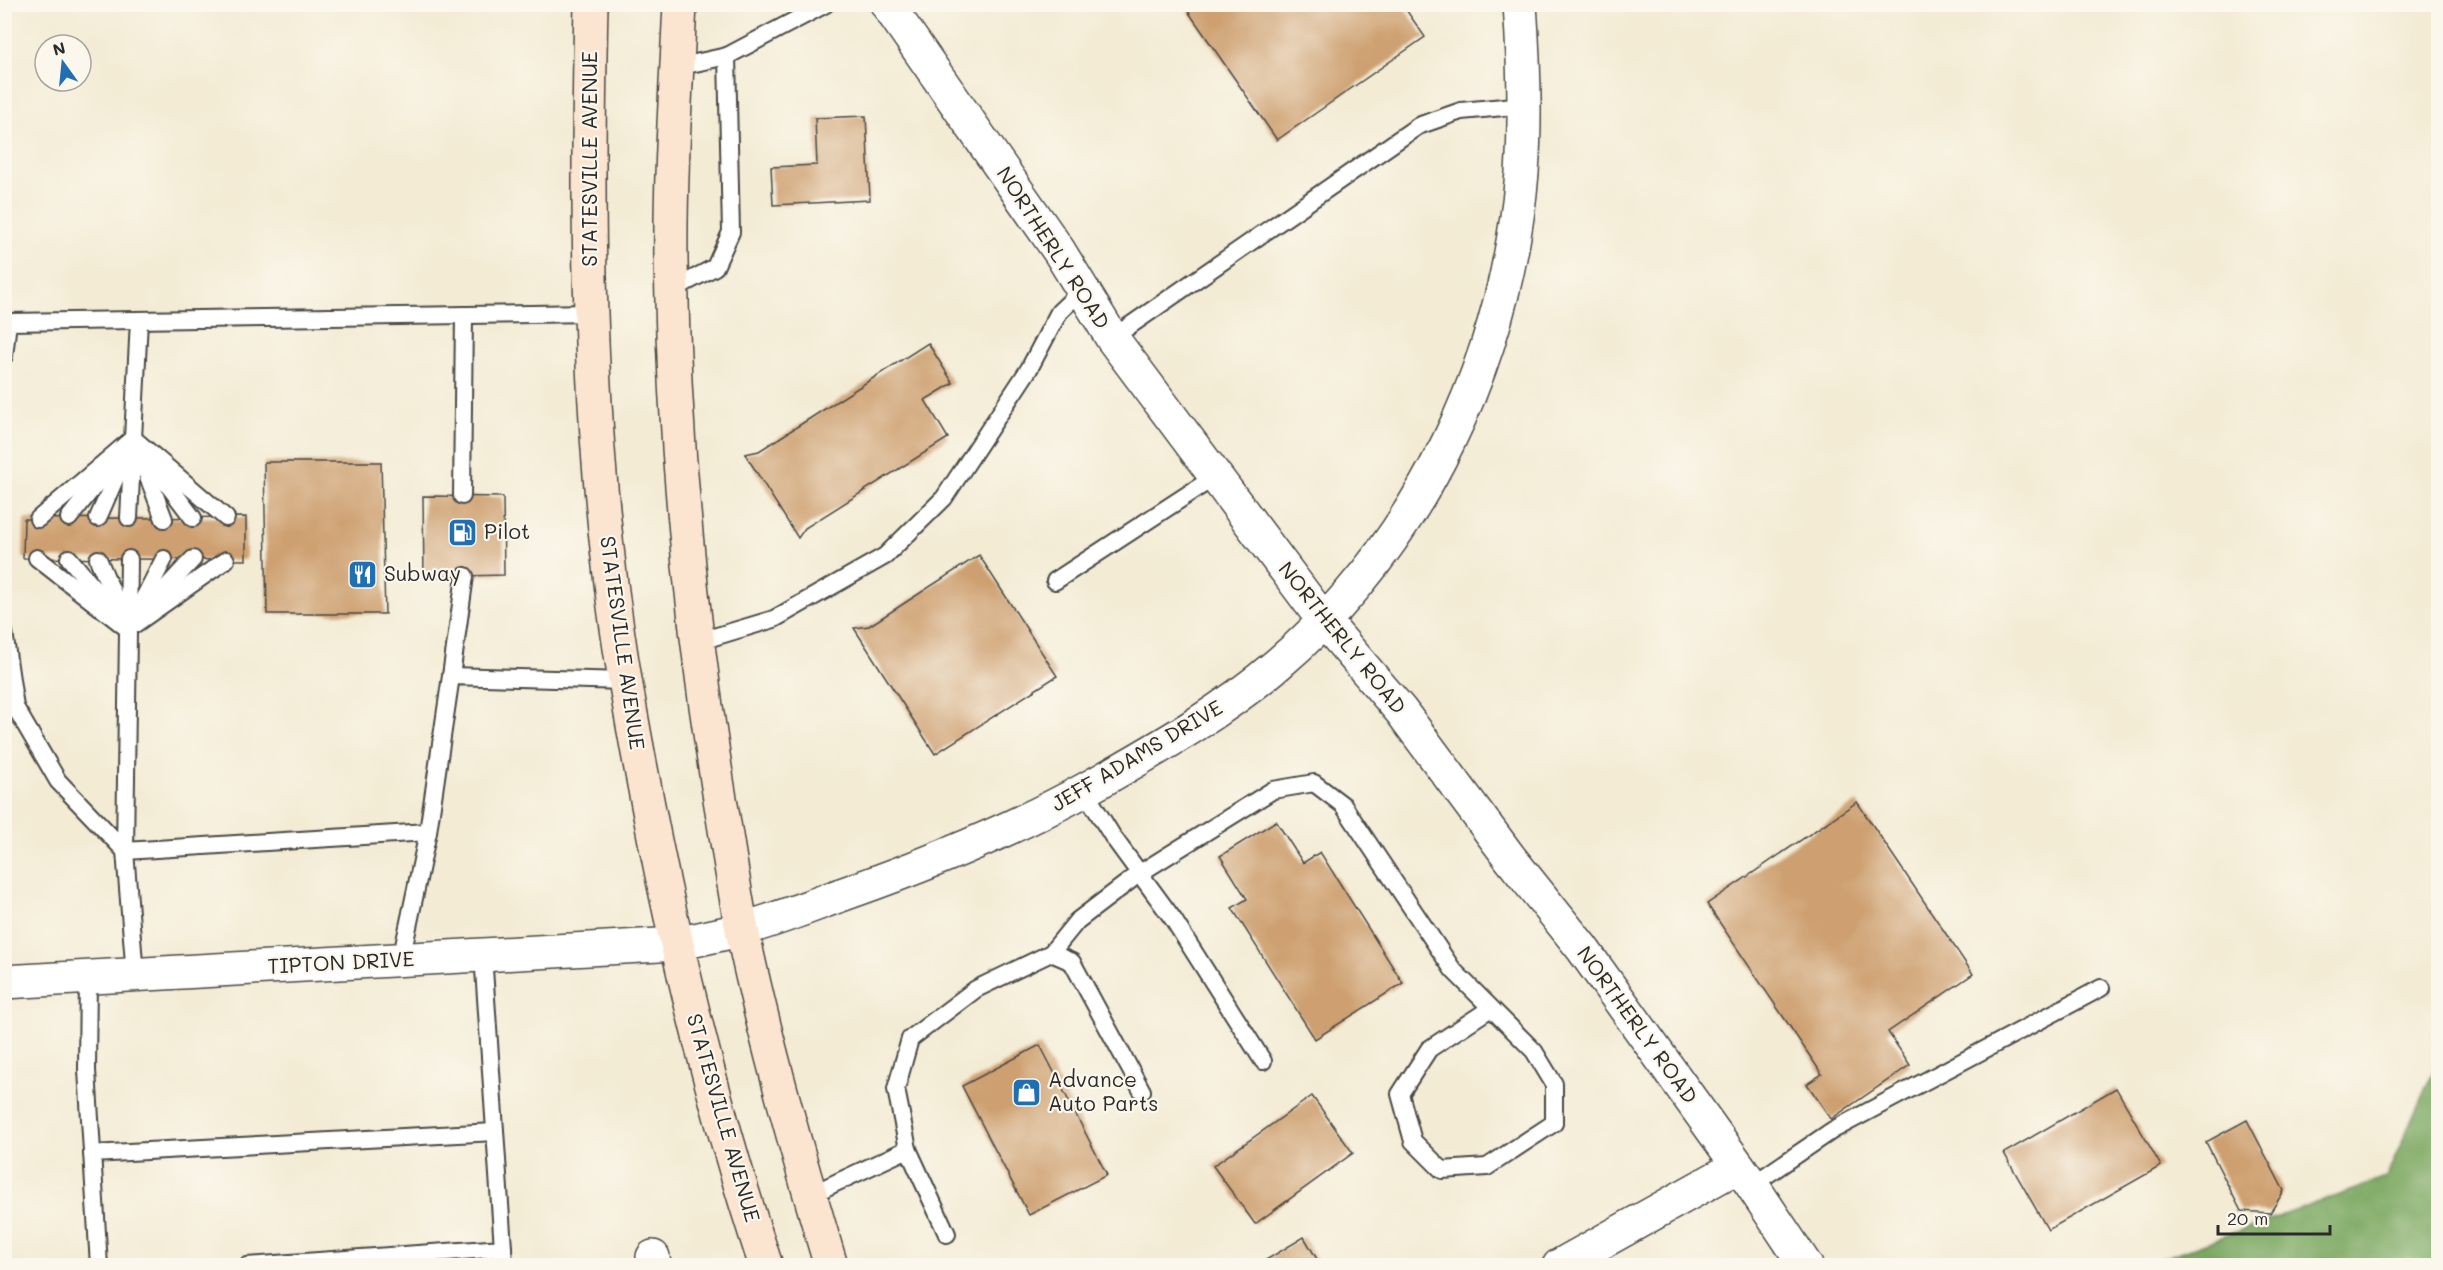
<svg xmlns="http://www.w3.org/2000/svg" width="2443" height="1270" viewBox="0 0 2443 1270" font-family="Mali,sans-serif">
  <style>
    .forest { fill: #7aa760; stroke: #526946; stroke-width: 1.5 }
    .building { fill: #cea071 }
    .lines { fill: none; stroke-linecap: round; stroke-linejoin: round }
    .service-casing { stroke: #494844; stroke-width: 20 }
    .minor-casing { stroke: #494844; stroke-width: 36 }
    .tertiary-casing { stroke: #494844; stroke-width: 36 }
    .secondary-casing { stroke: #494844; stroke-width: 36 }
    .service { stroke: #fff; stroke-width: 16 }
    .minor { stroke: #fff; stroke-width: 33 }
    .tertiary { stroke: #fff; stroke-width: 33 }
    .secondary { stroke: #fce5d0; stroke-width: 33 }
    .labels { text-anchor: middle; stroke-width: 4.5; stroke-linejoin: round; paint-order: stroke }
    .street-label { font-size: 21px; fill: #2b2b2b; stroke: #fbf7ec }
    .poi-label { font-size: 21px; fill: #2b2b2b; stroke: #fbf7ec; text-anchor: start }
  </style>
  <rect width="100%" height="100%" fill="#fbf7ec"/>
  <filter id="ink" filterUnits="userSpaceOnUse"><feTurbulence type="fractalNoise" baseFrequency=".0167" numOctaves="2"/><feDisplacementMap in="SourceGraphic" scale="12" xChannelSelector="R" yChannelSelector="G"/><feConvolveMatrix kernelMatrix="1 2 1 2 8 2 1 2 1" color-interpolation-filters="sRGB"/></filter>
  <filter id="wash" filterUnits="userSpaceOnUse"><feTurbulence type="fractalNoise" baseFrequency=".008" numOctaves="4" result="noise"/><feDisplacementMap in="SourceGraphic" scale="24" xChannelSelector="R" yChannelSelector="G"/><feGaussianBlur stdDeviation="1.35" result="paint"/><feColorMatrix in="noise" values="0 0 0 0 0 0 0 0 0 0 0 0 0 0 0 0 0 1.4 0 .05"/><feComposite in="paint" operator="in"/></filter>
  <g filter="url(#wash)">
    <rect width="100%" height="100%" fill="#f3ebd4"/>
    <polygon class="forest" points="2438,1060 2438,1265 2144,1265 2386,1178"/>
    <g id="blocks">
      <g class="building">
        <polygon points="1183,4 1402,4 1425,37 1277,140"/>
        <polygon points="866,116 870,200 773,205 771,167 817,165 815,118"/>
        <polygon points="928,343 953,383 925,400 948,438 805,528 798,538 745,454 759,451"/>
        <polygon points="264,462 381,462 385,614 267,614"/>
        <polygon points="423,496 503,497 504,575 424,577"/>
        <polygon points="246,517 246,560 23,558 24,519"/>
        <polygon points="979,555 1057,676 935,754 854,628 869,626"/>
        <polygon points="1857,802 1973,974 1888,1032 1910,1065 1831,1119 1807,1084 1822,1074 1707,904"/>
        <polygon points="1276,821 1303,863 1320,852 1403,983 1315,1039 1232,908 1247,899 1220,856"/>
        <polygon points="1040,1045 1107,1175 1029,1215 962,1086"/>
        <polygon points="2116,1088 2161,1166 2048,1230 2004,1153"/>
        <polygon points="1312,1096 1353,1153 1255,1224 1213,1166"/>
        <polygon points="2247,1120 2284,1191 2270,1213 2241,1211 2206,1142"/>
        <polygon points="1304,1237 1321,1266 1256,1266"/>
      </g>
    </g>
  </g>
  <g filter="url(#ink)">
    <use href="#blocks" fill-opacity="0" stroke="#494844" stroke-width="1.5"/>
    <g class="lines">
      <defs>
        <g id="service">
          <polyline points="677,67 727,56 826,4"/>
          <polyline points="672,290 715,267 731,232 727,56"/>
          <polyline points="1112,338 1418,126 1461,111 1525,105"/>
          <polyline points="4,356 8,322 591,313"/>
          <polyline points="141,458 164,519"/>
          <polyline points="153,465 193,518"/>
          <polyline points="462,496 464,315"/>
          <polyline points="69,518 107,470"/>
          <polyline points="98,518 129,447"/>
          <polyline points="129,518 139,320"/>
          <polyline points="38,519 133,438 226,518"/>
          <polyline points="37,558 128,629 226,560"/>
          <polyline points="69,558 106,603"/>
          <polyline points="98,559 128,629 164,559"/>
          <polyline points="129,559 125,851 428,832"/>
          <polyline points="1055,581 1216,476"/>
          <polyline points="153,602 193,559"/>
          <polyline points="4,632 15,707 58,781 125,851 135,975"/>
          <polyline points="697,642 774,619 885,556 944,498 1029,369 1059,312 1082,290"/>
          <polyline points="451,676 465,576"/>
          <polyline points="1084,790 1113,837 1173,919 1263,1061"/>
          <polyline points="1051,953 1077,921 1140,873 1273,790 1314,783 1343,805 1453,970 1534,1051 1554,1084 1554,1123 1487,1167 1442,1170 1413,1141 1400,1094 1429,1049 1491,1008"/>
          <polyline points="401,960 428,832 451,676 626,681"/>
          <polyline points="88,977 87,1070 99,1266"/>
          <polyline points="92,1154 495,1132"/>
          <polyline points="1752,1185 1833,1130 2101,988"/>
          <polyline points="810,1195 908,1149"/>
          <polyline points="947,1234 908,1149 896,1089 910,1039 976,989 1051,953 1072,962 1142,1091"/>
          <polyline points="503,1248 504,1266"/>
          <polyline points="247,1266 503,1248 483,954"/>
        </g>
        <g id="minor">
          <polyline points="887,4 1059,251 1112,338 1324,621 1401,711 1510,858 1582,948 1752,1185 1806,1266"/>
          <polyline points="4,982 677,944"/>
          <polyline points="653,1257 654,1266"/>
          <polyline points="1559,1266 1738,1166"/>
        </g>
        <path id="tertiary" d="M677,944c21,-5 42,-9 62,-14 38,-10 76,-26 113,-39 82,-29 162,-62 238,-104 65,-37 131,-74 188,-123 144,-122 228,-305 244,-491 4,-56 2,-112 -2,-169"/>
        <g id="secondary">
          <path d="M591,4c-4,185 -4,370 17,553 10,94 28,187 46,279 29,146 65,289 112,430"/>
          <path d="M680,4c-4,86 -10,171 -9,257 3,186 21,372 52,556 6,37 12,76 19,113 24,114 56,225 89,336"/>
        </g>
      </defs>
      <use href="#service" class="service-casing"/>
      <use href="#minor" class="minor-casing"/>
      <use href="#tertiary" class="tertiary-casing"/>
      <use href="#secondary" class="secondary-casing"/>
      <use href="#service" class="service"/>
      <use href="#minor" class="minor"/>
      <use href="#tertiary" class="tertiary"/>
      <use href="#secondary" class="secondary"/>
    </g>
  </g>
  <defs>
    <symbol id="fuel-square" viewBox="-11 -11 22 22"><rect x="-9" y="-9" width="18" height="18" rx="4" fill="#1f6fb2" stroke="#fbf7ec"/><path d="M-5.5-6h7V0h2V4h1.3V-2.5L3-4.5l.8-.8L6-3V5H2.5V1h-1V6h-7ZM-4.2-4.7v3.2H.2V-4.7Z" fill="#fff"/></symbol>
    <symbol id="restaurant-square" viewBox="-11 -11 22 22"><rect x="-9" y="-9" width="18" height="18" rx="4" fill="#1f6fb2" stroke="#fbf7ec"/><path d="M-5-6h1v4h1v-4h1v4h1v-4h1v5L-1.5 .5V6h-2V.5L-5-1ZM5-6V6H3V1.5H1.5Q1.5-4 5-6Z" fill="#fff"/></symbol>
    <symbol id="shop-square" viewBox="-11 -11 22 22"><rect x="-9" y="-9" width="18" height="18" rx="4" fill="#1f6fb2" stroke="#fbf7ec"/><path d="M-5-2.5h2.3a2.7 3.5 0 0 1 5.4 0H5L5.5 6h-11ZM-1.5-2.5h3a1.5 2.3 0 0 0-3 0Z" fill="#fff"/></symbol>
  </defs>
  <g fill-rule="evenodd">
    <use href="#fuel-square" x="446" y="516" width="33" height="33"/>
    <use href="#restaurant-square" x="346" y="558" width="33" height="33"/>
    <use href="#shop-square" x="1010" y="1076" width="33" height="33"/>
  </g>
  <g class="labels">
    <g class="street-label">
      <text transform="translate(590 159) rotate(-90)" y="7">STATESVILLE AVENUE</text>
      <text transform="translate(1053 248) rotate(57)" y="7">NORTHERLY ROAD</text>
      <text transform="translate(1342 638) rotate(51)" y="7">NORTHERLY ROAD</text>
      <text transform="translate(622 643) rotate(82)" y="7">STATESVILLE AVENUE</text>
      <text transform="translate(1137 756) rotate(-31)" y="7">JEFF ADAMS DRIVE</text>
      <text transform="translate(341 963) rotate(-3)" y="7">TIPTON DRIVE</text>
      <text transform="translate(1637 1025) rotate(54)" y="7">NORTHERLY ROAD</text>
      <text transform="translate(723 1118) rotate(74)" y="7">STATESVILLE AVENUE</text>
    </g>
    <g class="poi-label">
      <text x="484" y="539">Pilot</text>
      <text x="384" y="581">Subway</text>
      <text x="1048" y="1087">Advance<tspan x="1048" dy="24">Auto Parts</tspan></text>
    </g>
  </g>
  <rect width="2443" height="1270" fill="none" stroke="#fbf7ec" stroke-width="24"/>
  <g transform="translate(63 63) rotate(345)"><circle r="28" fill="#fbf7ec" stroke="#a8a59f" stroke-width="1.5"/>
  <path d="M0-4.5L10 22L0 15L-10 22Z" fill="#1f6fb2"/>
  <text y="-9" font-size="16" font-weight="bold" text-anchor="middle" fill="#2b2b2b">N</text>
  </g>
  <path d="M2218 1225v9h112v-9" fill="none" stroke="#2b2b2b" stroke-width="3"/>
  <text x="2227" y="1225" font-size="18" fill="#2b2b2b" stroke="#fbf7ec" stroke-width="4.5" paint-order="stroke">20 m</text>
</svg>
